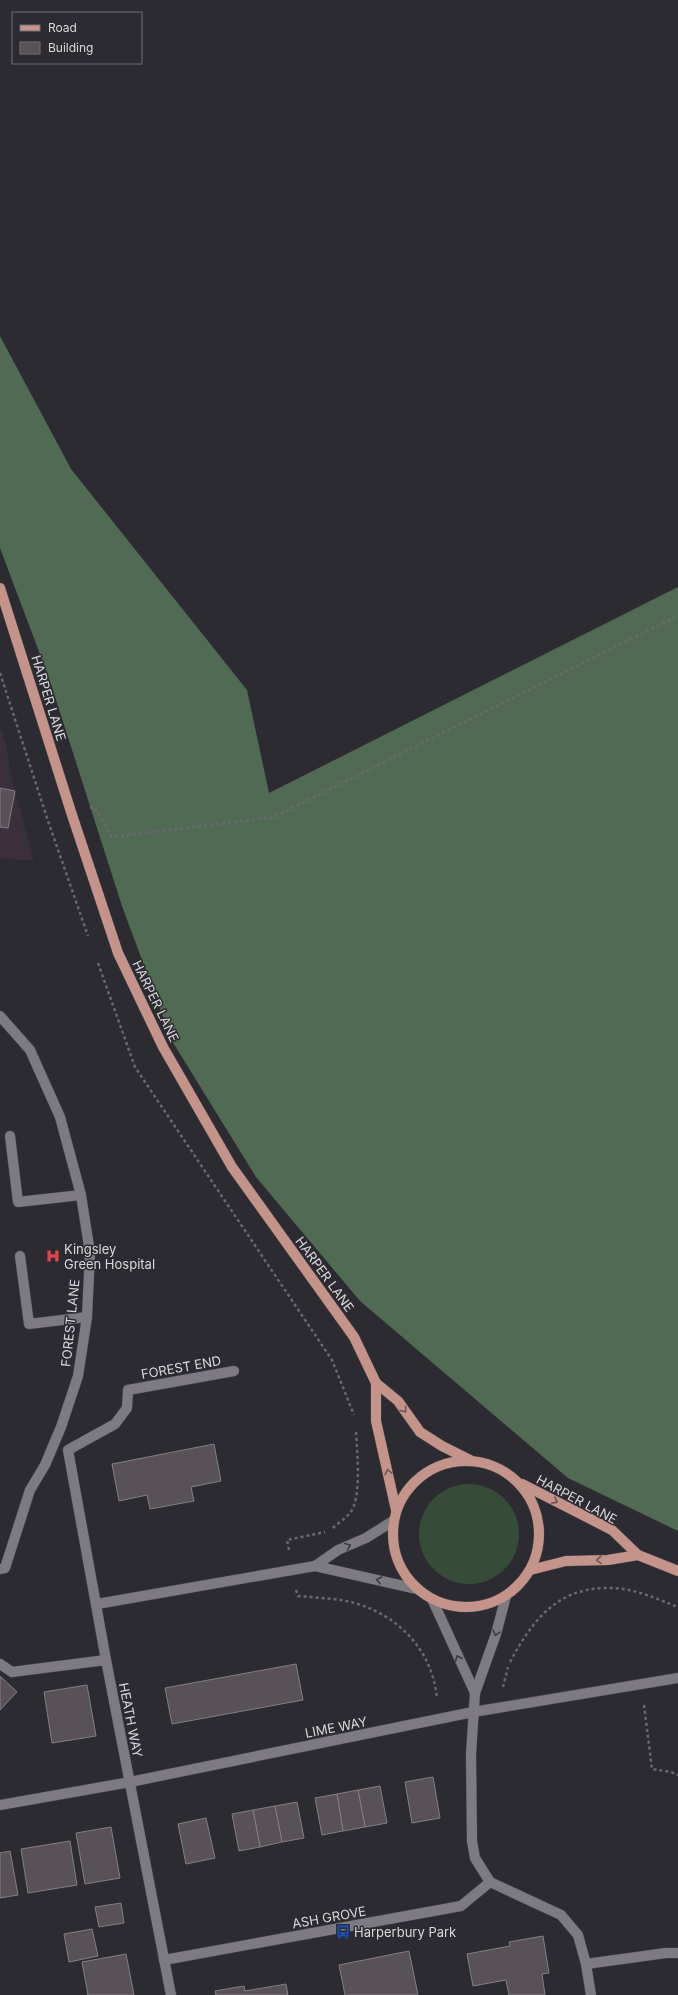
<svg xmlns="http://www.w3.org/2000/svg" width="678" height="1995" viewBox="0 0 678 1995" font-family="Inter,sans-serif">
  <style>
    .education { fill: #3c2f3c }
    .green { fill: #364b38 }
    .forest { fill: #516a53 }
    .building { fill: #585258; stroke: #857f85 }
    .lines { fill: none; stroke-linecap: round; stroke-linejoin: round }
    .minor-casing { stroke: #49464c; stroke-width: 11 }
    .major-casing { stroke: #49464c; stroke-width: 11 }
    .path { stroke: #6b696f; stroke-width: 2.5; stroke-dasharray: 3 3; stroke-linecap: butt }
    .minor { stroke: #7d7a82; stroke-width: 10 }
    .major { stroke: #c4948b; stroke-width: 10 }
    .oneway { stroke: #695556 }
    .oneway2 { stroke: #3d3b42 }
    .labels { text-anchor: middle; stroke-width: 3; stroke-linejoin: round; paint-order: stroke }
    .street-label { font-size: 13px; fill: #d9d8dc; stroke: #2d2b32 }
    .poi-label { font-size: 13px; fill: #d9d8dc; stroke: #2d2b32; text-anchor: start }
  </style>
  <rect width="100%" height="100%" fill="#2d2b32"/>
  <polygon class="education" points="0,726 6,745 11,777 34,861 0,858"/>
  <circle class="green" cx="469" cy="1534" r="50"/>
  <polygon class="forest" points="0,336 71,469 247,690 269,793 678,587 678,1531 568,1478 360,1301 256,1177 172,1041 122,906 49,678 0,548"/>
  <g class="building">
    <polygon points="0,788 15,791 8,828 0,827"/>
    <polygon points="214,1444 221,1481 191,1487 194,1501 150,1509 147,1495 119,1501 112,1464"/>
    <polygon points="296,1664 303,1700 172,1724 165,1688"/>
    <polygon points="0,1676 17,1692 0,1710"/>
    <polygon points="87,1685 96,1736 52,1743 44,1692"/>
    <polygon points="433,1777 440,1818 412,1823 405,1782"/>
    <polygon points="380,1786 387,1823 365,1827 358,1790"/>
    <polygon points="358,1790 365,1827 343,1831 337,1794"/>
    <polygon points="337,1794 343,1831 322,1835 315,1798"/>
    <polygon points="297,1802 304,1838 282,1842 275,1806"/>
    <polygon points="275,1806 282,1842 260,1847 253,1810"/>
    <polygon points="253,1810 260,1847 239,1851 232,1814"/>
    <polygon points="206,1818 215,1858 186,1864 178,1824"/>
    <polygon points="111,1827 120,1878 85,1884 76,1833"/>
    <polygon points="70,1841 77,1885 28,1893 21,1849"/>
    <polygon points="10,1851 18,1895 0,1898 0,1853"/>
    <polygon points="121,1903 124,1923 99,1927 95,1907"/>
    <polygon points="92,1929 98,1956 69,1962 64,1934"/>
    <polygon points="543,1936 549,1973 542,1974 545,1995 509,1995 506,1980 473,1986 467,1954 510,1946 509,1942"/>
    <polygon points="409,1951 418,1995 345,1995 339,1965"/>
    <polygon points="126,1954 134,1995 88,1995 82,1962"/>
    <polygon points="286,1984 288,1995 216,1995 215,1991 244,1986 245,1991"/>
  </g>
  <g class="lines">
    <defs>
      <g id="minor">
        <polyline points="0,1016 30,1050 60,1117 81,1195 90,1253 87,1317 78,1376 61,1427 45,1465 30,1490 5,1568 0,1569"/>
        <polyline points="10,1136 18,1202 81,1195"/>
        <polyline points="20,1256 29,1324 87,1317"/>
        <polyline points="315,1566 338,1550 366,1538 393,1521"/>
        <polyline points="506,1596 496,1634 475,1693 471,1754 472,1841 475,1858 490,1882 561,1915 578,1935 586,1964 591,1995"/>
        <polyline points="432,1599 475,1693"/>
        <polyline points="97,1604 315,1566 417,1589"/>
        <polyline points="0,1664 12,1672 106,1660"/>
        <polyline points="0,1805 130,1782 473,1712 678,1678"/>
        <polyline points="164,1960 461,1906 490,1882"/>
        <polyline points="586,1964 666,1953 678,1953"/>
        <polyline points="171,1995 106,1660 68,1450 115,1424 127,1408 128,1390 234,1371"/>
      </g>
      <g id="major">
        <polyline points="0,588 72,815 118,953 163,1047 232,1167 354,1337 376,1383 376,1421 396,1510"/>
        <polyline points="376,1383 398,1401 420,1432 442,1446 470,1460"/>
        <circle cx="466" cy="1534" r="73"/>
        <polyline points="522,1484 612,1530 638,1555 678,1571"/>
        <polyline points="530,1570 566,1561 608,1560 638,1555"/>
      </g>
    </defs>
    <use href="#minor" class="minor-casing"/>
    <use href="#major" class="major-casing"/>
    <g class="path">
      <polyline points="0,673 48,821 88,936"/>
      <polyline points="90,808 94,807 112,837 274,817 678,616"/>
      <polyline points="98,963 135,1067 332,1360 354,1415"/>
      <path d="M333,1528c5,-5 12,-9 17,-15 12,-14 7,-62 6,-81"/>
      <polyline points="289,1550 287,1540 325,1532"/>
      <path d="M296,1590l2,6c20,2 41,2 60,8 44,14 75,49 79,95"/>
      <path d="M510,1662c21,-39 45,-73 95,-74 6,0 12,0 18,1 19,3 37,11 55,18"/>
      <polyline points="503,1687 508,1667"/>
      <polyline points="644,1705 652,1769 671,1772 678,1775"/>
    </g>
    <use href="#minor" class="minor"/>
    <use href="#major" class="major"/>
  </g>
  <defs><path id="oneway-chevron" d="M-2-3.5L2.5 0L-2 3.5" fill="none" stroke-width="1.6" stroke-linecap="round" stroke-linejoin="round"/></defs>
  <g class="oneway">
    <use href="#oneway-chevron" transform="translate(404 1410) rotate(54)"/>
    <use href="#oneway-chevron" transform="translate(388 1472) rotate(-103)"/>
    <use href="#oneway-chevron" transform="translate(555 1501) rotate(27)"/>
    <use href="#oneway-chevron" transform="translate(599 1560) rotate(178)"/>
  </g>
  <g class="oneway2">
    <use href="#oneway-chevron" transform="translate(348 1546) rotate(-23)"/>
    <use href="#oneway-chevron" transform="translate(379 1580) rotate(-167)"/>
    <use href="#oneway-chevron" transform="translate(496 1633) rotate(107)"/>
    <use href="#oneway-chevron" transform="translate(458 1658) rotate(-113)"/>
  </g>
  <defs>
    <symbol id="hospital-bare" viewBox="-9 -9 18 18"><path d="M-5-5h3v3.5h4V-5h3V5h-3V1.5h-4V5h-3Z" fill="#e0444e" stroke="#2d2b32" stroke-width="2.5" paint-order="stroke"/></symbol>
    <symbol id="bus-bare" viewBox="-9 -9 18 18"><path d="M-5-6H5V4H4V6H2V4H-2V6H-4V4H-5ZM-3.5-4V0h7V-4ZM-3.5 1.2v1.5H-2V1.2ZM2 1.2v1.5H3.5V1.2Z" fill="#1a4fb4" stroke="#2d2b32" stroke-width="2.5" paint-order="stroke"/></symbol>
  </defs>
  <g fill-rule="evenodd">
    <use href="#hospital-bare" x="43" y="1246" width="20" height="20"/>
    <use href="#bus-bare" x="333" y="1922" width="20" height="20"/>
  </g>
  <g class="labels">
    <g class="street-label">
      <text transform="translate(49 698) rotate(73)" y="5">HARPER LANE</text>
      <text transform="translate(156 1001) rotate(64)" y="5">HARPER LANE</text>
      <text transform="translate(325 1274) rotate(54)" y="5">HARPER LANE</text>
      <text transform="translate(70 1323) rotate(-84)" y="5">FOREST LANE</text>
      <text transform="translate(181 1367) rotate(-10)" y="5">FOREST END</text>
      <text transform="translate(577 1499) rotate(28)" y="5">HARPER LANE</text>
      <text transform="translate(131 1720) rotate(79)" y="5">HEATH WAY</text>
      <text transform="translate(336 1727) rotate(-11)" y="5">LIME WAY</text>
      <text transform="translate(329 1917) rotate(-10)" y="5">ASH GROVE</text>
    </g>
    <g class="poi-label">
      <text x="64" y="1254">Kingsley<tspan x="64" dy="15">Green Hospital</tspan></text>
      <text x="354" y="1937">Harperbury Park</text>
    </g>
  </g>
  <rect x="12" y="12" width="130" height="52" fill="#2d2b32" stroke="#727076"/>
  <rect x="20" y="25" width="20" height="6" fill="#c4948b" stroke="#727076"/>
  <text x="48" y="32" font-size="12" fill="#d9d8dc">Road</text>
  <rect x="20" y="42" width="20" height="12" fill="#585258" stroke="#727076"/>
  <text x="48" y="52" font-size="12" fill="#d9d8dc">Building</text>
</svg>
